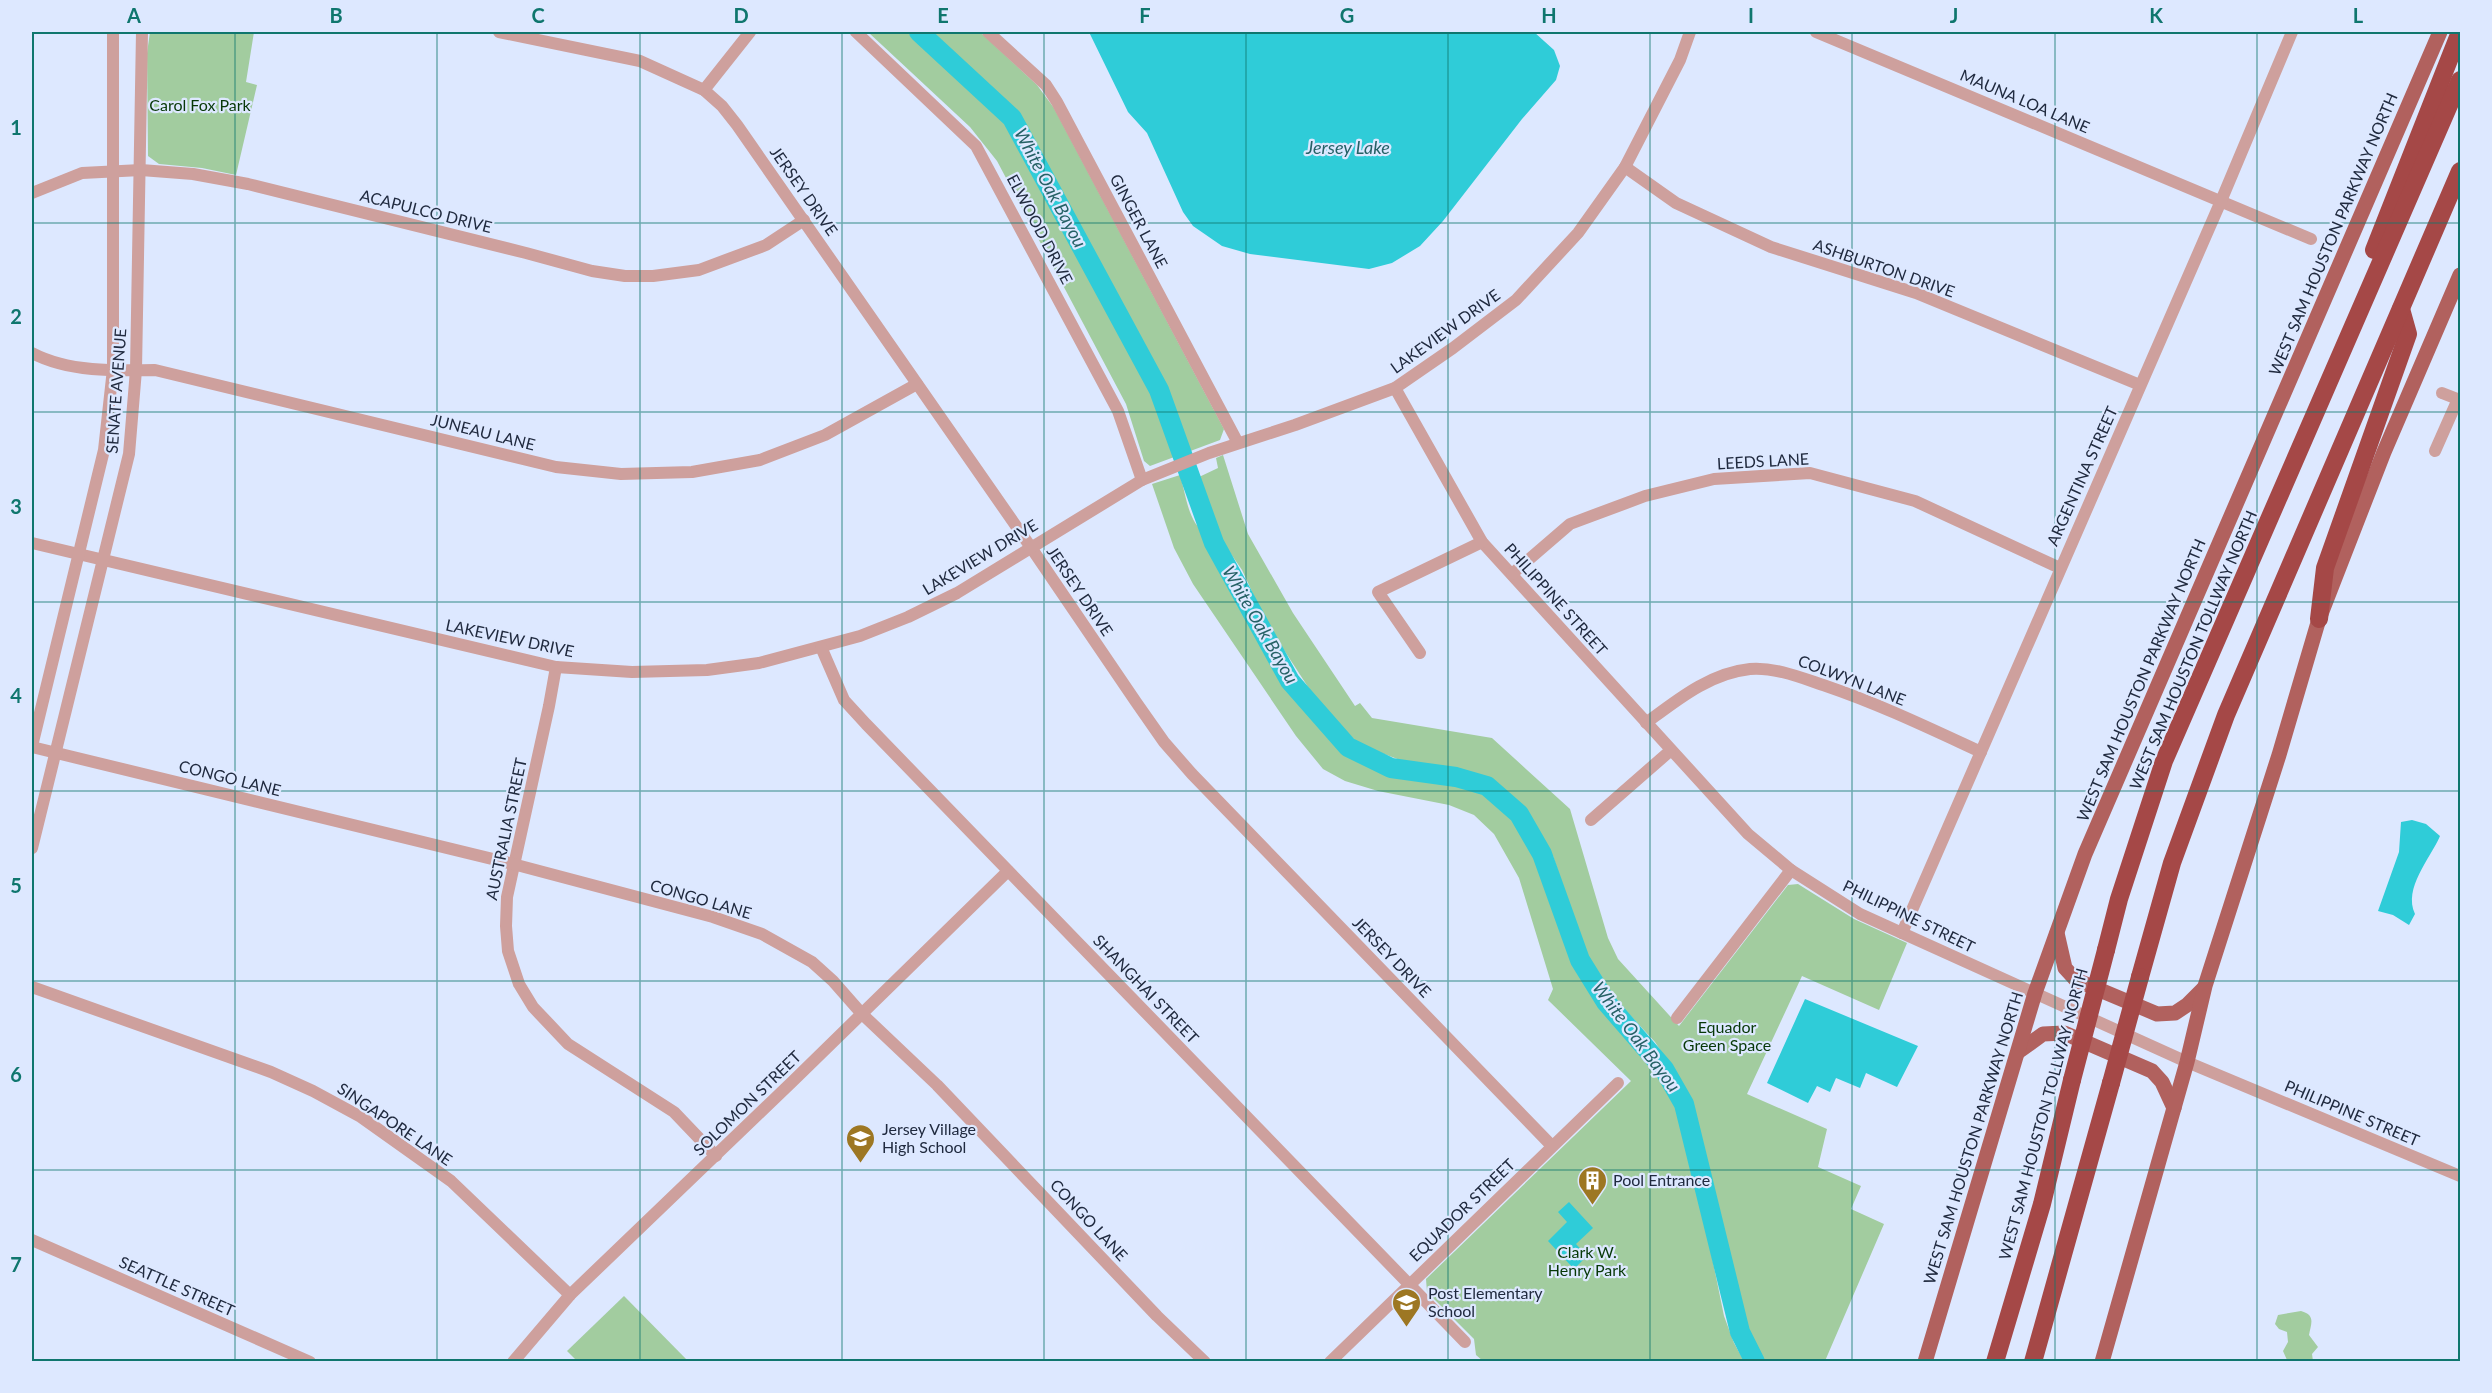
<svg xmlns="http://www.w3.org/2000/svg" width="2492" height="1393" viewBox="0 0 2492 1393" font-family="Lato,sans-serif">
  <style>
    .green { fill: #a2cc9f }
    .water { fill: #2fccd8 }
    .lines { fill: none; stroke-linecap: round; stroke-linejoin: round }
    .river { stroke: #2fccd8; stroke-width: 20 }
    .minor { stroke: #cea09d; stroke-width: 12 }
    .major { stroke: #b1615e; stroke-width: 15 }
    .highway { stroke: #a54847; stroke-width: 18 }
    .highway-bridge { stroke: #a54847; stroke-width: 18 }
    .grid { fill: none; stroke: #0f766e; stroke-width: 1.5; stroke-opacity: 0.55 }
    .labels { text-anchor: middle; stroke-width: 4.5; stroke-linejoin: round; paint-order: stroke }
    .street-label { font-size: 16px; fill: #202a3f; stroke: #dde8ff }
    .park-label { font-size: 16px; fill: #073807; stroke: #dde8ff }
    .poi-label { font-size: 16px; fill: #202a3f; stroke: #dde8ff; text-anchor: start }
    .water-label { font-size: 18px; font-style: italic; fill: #256166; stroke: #dde8ff }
    .neatline { fill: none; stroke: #0f766e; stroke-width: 2 }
    .grid-label { font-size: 20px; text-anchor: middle; font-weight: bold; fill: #0f766e }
  </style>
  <rect width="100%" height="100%" fill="#dde8ff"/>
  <g class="green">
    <polygon points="150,32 254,32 246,82 257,85 236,175 202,168 159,164 148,156 147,53"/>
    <polygon points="868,32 980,32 1037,85 1054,108 1224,429 1220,440 1150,466 1144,461 1126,404 997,161 970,127"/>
    <polygon points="1223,455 1248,534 1293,613 1355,706 1360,703 1372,718 1492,738 1570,809 1608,938 1618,959 1679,1026 1788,885 1798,884 1854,919 1907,943 1879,1010 1802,976 1747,1094 1827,1129 1818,1167 1861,1186 1851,1209 1884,1224 1825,1361 1763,1361 1746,1331 1733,1293 1697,1124 1687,1091 1655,1042 1603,986 1586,955 1553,856 1532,825 1495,786 1476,775 1419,767 1360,745 1323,710 1267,624 1242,570 1220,538 1199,477 1218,468 1216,458"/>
    <path d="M1180,475c6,19 8,49 26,58l32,71 35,61 39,53 34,37 33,16 25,8 53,4 25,9 26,22 17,21 58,145 15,25 65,74 15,30 13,45 33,162 10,27 10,18h-261l-7,-6 -2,-16 -47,-47 -1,-13 205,-198 -83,-81 5,-11 -34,-111 -25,-44 -20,-19 -25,-10 -71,-14 -33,-10 -22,-12 -27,-33 -103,-152 -19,-36 -22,-64z"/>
    <polygon points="624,1296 688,1361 577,1361 567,1351"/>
    <path d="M2301,1311c15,4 10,13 8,24l9,12 -6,7 1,7 -26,-1 -4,-9 5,-9 -1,-10 -8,-3 -4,-5 3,-9z"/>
  </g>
  <g class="water">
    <polygon points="1089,32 1534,32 1554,50 1560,66 1556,80 1522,119 1443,221 1420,246 1392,263 1369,269 1250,254 1222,246 1193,226 1183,212 1147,133 1128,112"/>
    <path d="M2412,820l14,4 14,12c-10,23 -37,52 -25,78l-6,11 -16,-10 -15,-4 21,-59 2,-30z"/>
    <polygon points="1805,999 1918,1046 1897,1087 1866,1073 1860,1088 1836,1078 1830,1092 1817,1086 1808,1103 1767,1083"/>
    <polygon points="1569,1202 1593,1228 1576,1244 1587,1256 1574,1269 1548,1241 1567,1222 1558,1212"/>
  </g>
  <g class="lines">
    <polyline class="river" points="919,32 1012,118 1159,390 1214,543 1290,681 1348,747 1391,768 1456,777 1487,786 1519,814 1542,854 1580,960 1606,1002 1664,1069 1684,1104 1740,1332 1755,1362"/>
    <g class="minor">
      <polyline points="499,32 640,61 704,90 722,106 737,125 1030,546 1136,702 1164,742 1192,774 1552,1146"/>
      <polyline points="856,32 976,146 1118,411 1142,480"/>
      <polyline points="988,32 1046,85 1057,102 1238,443"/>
      <polyline points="1816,32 2311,239"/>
      <polyline points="704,90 750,32"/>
      <polyline points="1625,167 1676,203 1771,247 1916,293 2140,385"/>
      <polyline points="32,193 82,173 141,170 193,174 248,184 526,253 592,271 625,276 653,276 699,270 766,245 804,220"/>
      <path d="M32,353c36,19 83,18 123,17l401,97 65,7 71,-2 68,-12 65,-25 92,-51"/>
      <polyline points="1395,388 1482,542 1748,834 1791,870 1860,914 2187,1062 2460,1176"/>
      <polyline points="2442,393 2460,400"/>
      <polyline points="2435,451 2458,399"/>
      <polyline points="32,543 556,667 632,672 707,670 759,663 860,636 908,617 957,593 1142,480 1209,453 1295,425 1395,388 1453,348 1516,300 1578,233 1625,167 1680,60 1690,32"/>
      <polyline points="1512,574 1570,524 1645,496 1714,479 1810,473 1915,501 2060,568"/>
      <polyline points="821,647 844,700 866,724 1465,1342"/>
      <polyline points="1420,653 1378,592 1482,542"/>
      <polyline points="556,667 549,706 507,897 506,926 508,951 519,984 533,1007 568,1044 674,1112 716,1156"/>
      <path d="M1646,723c31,-23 64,-50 104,-54 26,-2 52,9 76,17 53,18 103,42 155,66"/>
      <polyline points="32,746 104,450 113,369 113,32"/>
      <polyline points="32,747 513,864 713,917 762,934 812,962 833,981 862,1014 937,1085 1157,1316 1205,1362"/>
      <polyline points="1591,820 1670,751"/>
      <polyline points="32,848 129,454 136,370 142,32"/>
      <polyline points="1902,933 2221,201 2292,32"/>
      <polyline points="32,987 271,1072 313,1091 361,1117 451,1181 570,1295"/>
      <polyline points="1677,1018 1791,870"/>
      <polyline points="32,1240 310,1362"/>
      <polyline points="513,1362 570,1295 794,1080 1008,871"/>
      <polyline points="1330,1362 1618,1083"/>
    </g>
    <g class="major">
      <polyline points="2057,933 2065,968 2076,980 2157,1014 2175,1013 2187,1005 2203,989"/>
      <polyline points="2018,1052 2043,1034 2064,1033 2152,1071 2162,1082 2174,1108"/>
      <polyline points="1925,1362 2035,993 2085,854 2440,32"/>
      <polyline points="2102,1362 2187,1062 2205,986 2279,755 2319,619 2384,452 2460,275"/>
    </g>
    <g class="highway">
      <polyline points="2374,250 2460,32"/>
      <polyline points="2319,619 2325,568 2408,334 2401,309"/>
      <polyline points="2106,950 2119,899 2164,761 2460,80"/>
      <polyline points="2140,977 2172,863 2226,715 2460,171"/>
      <polyline points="1995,1362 2042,1204 2072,1080"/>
      <polyline points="2033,1362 2111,1083"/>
    </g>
    <g class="highway-bridge">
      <polyline points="2072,1080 2106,950"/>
      <polyline points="2111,1083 2140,977"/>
    </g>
  </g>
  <path class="grid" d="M235,32v1330M437,32v1330M640,32v1330M842,32v1330M1044,32v1330M1246,32v1330M1448,32v1330M1650,32v1330M1852,32v1330M2055,32v1330M2257,32v1330M32,223h2428M32,412h2428M32,602h2428M32,791h2428M32,981h2428M32,1170h2428"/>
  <defs>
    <symbol id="school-pin" viewBox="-11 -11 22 30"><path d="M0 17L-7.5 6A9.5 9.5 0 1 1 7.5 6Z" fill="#9d7723" stroke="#dde8ff"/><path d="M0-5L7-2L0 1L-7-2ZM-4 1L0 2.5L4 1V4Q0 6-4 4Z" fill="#fff"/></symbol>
    <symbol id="building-pin" viewBox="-11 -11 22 30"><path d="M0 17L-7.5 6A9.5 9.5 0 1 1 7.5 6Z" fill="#9d7723" stroke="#dde8ff"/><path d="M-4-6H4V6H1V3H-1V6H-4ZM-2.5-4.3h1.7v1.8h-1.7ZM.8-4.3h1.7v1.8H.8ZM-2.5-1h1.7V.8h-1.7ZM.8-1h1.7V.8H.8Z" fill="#fff"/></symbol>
  </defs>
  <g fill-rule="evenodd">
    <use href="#school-pin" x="844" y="1122" width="33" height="45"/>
    <use href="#building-pin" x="1576" y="1164" width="33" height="45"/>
    <use href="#school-pin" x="1390" y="1286" width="33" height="45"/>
  </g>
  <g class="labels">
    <g class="street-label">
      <text transform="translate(2025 101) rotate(23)" y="6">MAUNA LOA LANE</text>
      <text transform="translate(804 191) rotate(55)" y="6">JERSEY DRIVE</text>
      <text transform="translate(426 211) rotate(14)" y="6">ACAPULCO DRIVE</text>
      <text transform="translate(1139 221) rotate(62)" y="6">GINGER LANE</text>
      <text transform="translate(1040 229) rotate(62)" y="6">ELWOOD DRIVE</text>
      <text transform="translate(2333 234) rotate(-67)" y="6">WEST SAM HOUSTON PARKWAY NORTH</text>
      <text transform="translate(1884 268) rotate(19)" y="6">ASHBURTON DRIVE</text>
      <text transform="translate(1445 331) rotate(-36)" y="6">LAKEVIEW DRIVE</text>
      <text transform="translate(116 391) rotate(-86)" y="6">SENATE AVENUE</text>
      <text transform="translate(483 432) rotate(14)" y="6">JUNEAU LANE</text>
      <text transform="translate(1763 461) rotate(-3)" y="6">LEEDS LANE</text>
      <text transform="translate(2082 476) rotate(-66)" y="6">ARGENTINA STREET</text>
      <text transform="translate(980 557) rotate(-31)" y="6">LAKEVIEW DRIVE</text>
      <text transform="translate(1080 591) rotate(56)" y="6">JERSEY DRIVE</text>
      <text transform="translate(1556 599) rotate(48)" y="6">PHILIPPINE STREET</text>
      <text transform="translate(510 638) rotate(12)" y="6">LAKEVIEW DRIVE</text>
      <text transform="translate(2193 650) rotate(-67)" y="6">WEST SAM HOUSTON TOLLWAY NORTH</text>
      <text transform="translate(1852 680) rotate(21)" y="6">COLWYN LANE</text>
      <text transform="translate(2141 680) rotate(-67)" y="6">WEST SAM HOUSTON PARKWAY NORTH</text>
      <text transform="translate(230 778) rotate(14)" y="6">CONGO LANE</text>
      <text transform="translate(506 829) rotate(-78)" y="6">AUSTRALIA STREET</text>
      <text transform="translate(701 899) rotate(16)" y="6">CONGO LANE</text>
      <text transform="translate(1909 916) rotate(26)" y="6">PHILIPPINE STREET</text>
      <text transform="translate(1392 957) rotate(46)" y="6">JERSEY DRIVE</text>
      <text transform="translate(1146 989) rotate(46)" y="6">SHANGHAI STREET</text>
      <text transform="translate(747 1103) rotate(-44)" y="6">SOLOMON STREET</text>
      <text transform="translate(2352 1113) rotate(23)" y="6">PHILIPPINE STREET</text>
      <text transform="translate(2043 1114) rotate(-75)" y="6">WEST SAM HOUSTON TOLLWAY NORTH</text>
      <text transform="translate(395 1124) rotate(34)" y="6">SINGAPORE LANE</text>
      <text transform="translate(1973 1138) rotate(-73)" y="6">WEST SAM HOUSTON PARKWAY NORTH</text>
      <text transform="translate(1462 1210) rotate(-44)" y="6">EQUADOR STREET</text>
      <text transform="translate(1089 1220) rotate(47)" y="6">CONGO LANE</text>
      <text transform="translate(177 1286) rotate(24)" y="6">SEATTLE STREET</text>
    </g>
    <g class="park-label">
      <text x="200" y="111">Carol Fox Park</text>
      <text x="1727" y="1033">Equador<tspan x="1727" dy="18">Green Space</tspan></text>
      <text x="1587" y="1258">Clark W.<tspan x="1587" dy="18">Henry Park</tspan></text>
    </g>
    <g class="poi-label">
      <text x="882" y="1135">Jersey Village<tspan x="882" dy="18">High School</tspan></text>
      <text x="1613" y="1186">Pool Entrance</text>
      <text x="1428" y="1299">Post Elementary<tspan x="1428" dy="18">School</tspan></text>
    </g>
    <g class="water-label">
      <text x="1348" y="154">Jersey Lake</text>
      <text transform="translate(1050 188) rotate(62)" y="6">White Oak Bayou</text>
      <text transform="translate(1260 625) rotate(60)" y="6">White Oak Bayou</text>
      <text transform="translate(1636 1037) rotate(53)" y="6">White Oak Bayou</text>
    </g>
  </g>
  <rect width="2492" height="1393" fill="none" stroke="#dde8ff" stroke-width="66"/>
  <rect x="33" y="33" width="2426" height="1327" class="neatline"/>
  <g class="grid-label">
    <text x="134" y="23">A</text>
    <text x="336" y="23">B</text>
    <text x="538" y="23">C</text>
    <text x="741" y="23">D</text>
    <text x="943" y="23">E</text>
    <text x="1145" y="23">F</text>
    <text x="1347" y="23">G</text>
    <text x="1549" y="23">H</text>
    <text x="1751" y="23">I</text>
    <text x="1954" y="23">J</text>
    <text x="2156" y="23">K</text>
    <text x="2358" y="23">L</text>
    <text x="16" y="135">1</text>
    <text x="16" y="324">2</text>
    <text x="16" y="514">3</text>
    <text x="16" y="703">4</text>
    <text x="16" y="893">5</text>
    <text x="16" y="1082">6</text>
    <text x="16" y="1272">7</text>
  </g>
</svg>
